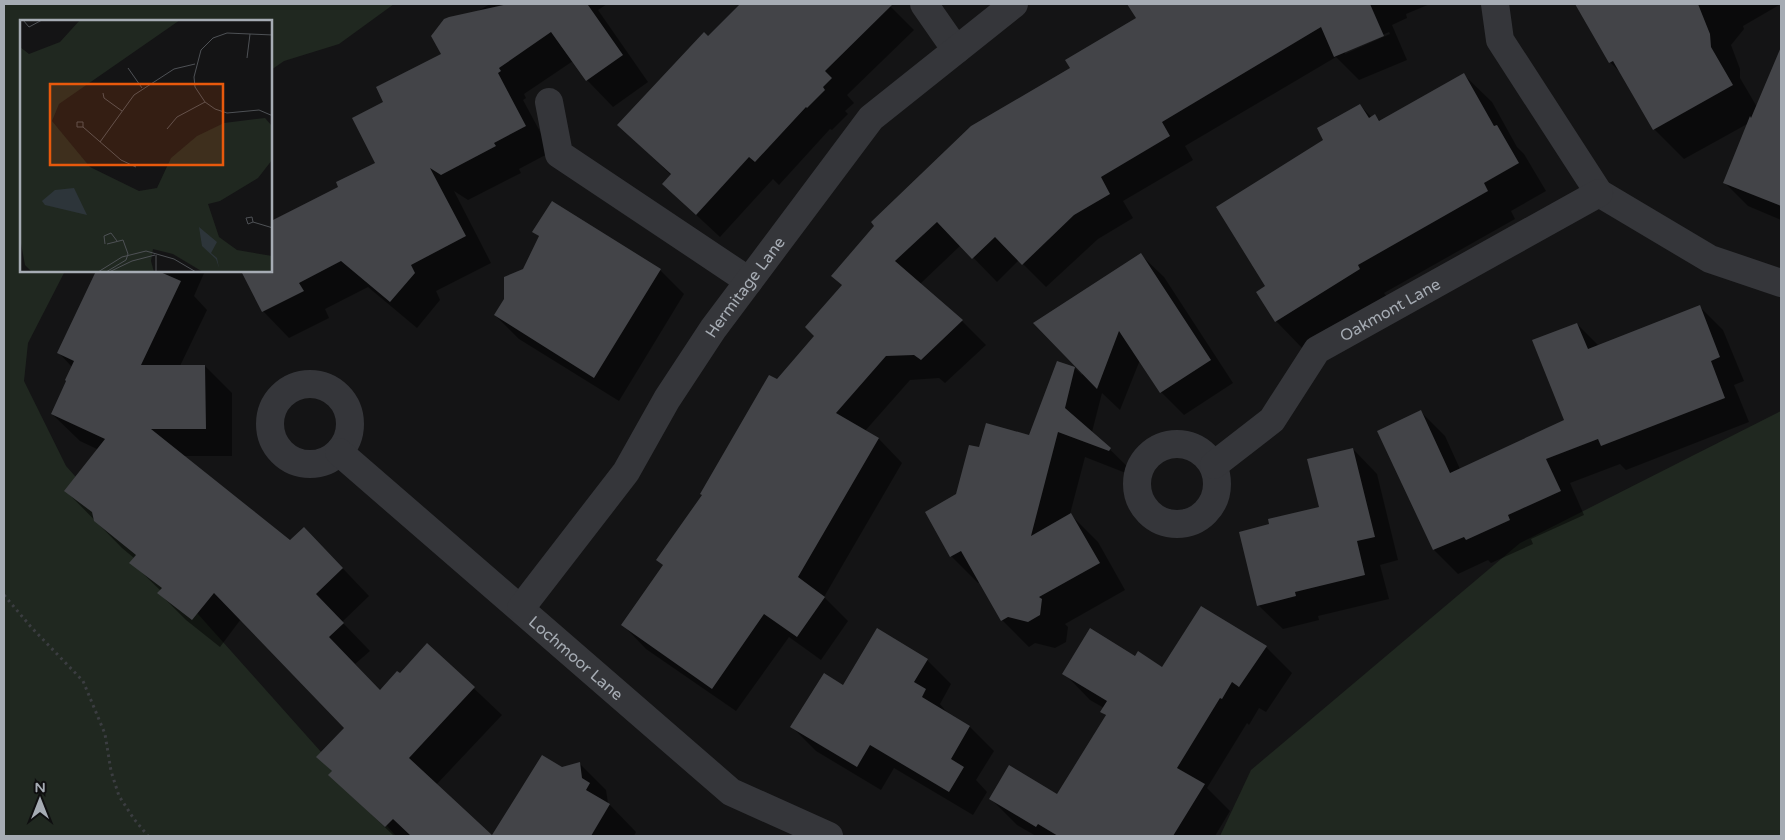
<svg xmlns="http://www.w3.org/2000/svg" width="1785" height="840" viewBox="0 0 1785 840" font-family="'Varela Round',sans-serif">
  <style>
    .green { fill: #202820 }
    .shadow { fill: #0007; fill-rule: evenodd }
    .building { fill: #434448 }
    .lines { fill: none; stroke-linecap: round; stroke-linejoin: round }
    .path { stroke: #3b3d41; stroke-width: 3; stroke-dasharray: 2.5 4; stroke-linecap: butt }
    .minor { stroke: #35363a; stroke-width: 28 }
    .labels { text-anchor: middle; stroke-width: 4; stroke-linejoin: round; paint-order: stroke }
    .street-label { font-size: 16px; fill: #a6acb4; stroke: #0f0f10 }
    .inset-road { fill: none; stroke: #4e5155; stroke-width: 1 }
    .view { fill: #e8590c; fill-opacity: 0.15; stroke: #e8590c; stroke-width: 2.5 }
    .inset-edge { fill: none; stroke: #a6acb4; stroke-width: 2.5 }
  </style>
  <rect width="100%" height="100%" fill="#141415"/>
  <g class="green">
    <polygon points="4,4 394,4 339,44 284,61 271,70 271,21 21,21 21,271 65,271 28,343 24,381 66,466 396,836 4,836"/>
    <polygon points="1781,411 1781,836 1220,836 1251,770 1520,543"/>
  </g>
  <g class="shadow">
    <polygon points="490,4 607,4 598,10 648,82 613,107 587,80 573,61 524,94 526,98 523,100 551,152 519,169 521,173 468,200 454,191 491,263 436,291 440,300 417,328 368,287 325,309 329,318 289,338 263,311 271,271 340,187 376,163 385,102 442,55 468,17"/>
    <polygon points="740,4 888,4 914,30 847,95 854,103 845,111 848,114 832,130 830,129 779,185 773,179 720,237 663,184 671,175 619,125"/>
    <path d="M1148,4h282l-24,10 1,4 -15,7 15,35 -48,20 -23,-23 -151,89 8,14 -70,41 10,17 -35,21 -52,48 -27,-27 -22,22 -36,-37 -41,39 42,37 24,24 -41,38 -6,-5 -29,2 -45,51 14,8 23,24 -78,134 24,24 -27,39 -32,-23 -53,74 -90,-62 -23,-24 41,-59 -6,-6 45,-64 74,-115 294,-312 66,-51 -3,-6zM1389,32l1,2 -45,20v-3z"/>
    <polygon points="1577,4 1781,4 1743,26 1744,29 1731,45 1740,69 1740,78 1757,107 1781,65 1781,220 1748,206 1724,182 1749,123 1684,159 1654,129 1622,74 1610,62"/>
    <polygon points="1464,75 1492,102 1517,147 1524,154 1546,191 1511,211 1515,219 1384,293 1387,297 1303,349 1276,321 1325,140 1360,105 1372,118 1375,116 1381,122"/>
    <polygon points="534,232 660,270 684,294 619,401 519,339 495,315 524,270 540,237"/>
    <polygon points="1141,255 1164,277 1233,383 1184,415 1161,392 1140,360 1120,410 1102,393 1092,432 1137,476 1136,477 1085,457 1070,514 1098,542 1125,590 1065,624 1068,627 1066,642 1055,648 1035,643 1029,647 1002,620 980,582 978,583 951,556 957,495 980,449 1030,436 1075,368 1082,375 1083,373"/>
    <polygon points="97,271 205,271 194,296 207,310 180,366 205,366 232,393 232,456 182,456 290,542 331,556 369,596 342,622 370,651 355,664 380,691 400,675 428,645 502,715 436,785 492,836 394,836 330,775 333,772 318,757 346,728 241,619 220,647 186,620 159,593 161,591 131,562 134,558 122,548 66,491 99,450 80,441 52,414 72,367 59,353"/>
    <polygon points="1699,306 1723,330 1744,381 1734,385 1749,422 1626,470 1620,464 1570,483 1584,515 1531,539 1533,544 1491,563 1488,560 1458,574 1434,550 1379,432 1421,412 1445,436 1460,469 1565,421 1577,324 1599,346"/>
    <polygon points="1353,449 1377,474 1398,560 1380,565 1389,599 1318,616 1319,620 1283,629 1258,605 1271,525 1321,508"/>
    <polygon points="1266,647 1292,673 1266,712 1259,708 1249,725 1247,723 1207,788 1230,811 1215,836 1036,836 1017,825 990,798 1058,796 1106,716 1102,712 1104,708 1090,700 1064,673 1135,657 1163,668"/>
    <polygon points="927,660 951,684 940,704 949,715 970,727 994,751 976,780 987,792 973,815 894,768 881,790 816,751 792,727 844,686"/>
    <polygon points="542,757 562,768 579,763 606,790 608,803 636,832 634,836 493,836"/>
  </g>
  <g class="building">
    <polygon points="508,4 591,4 588,5 623,55 586,81 551,32 499,68 501,71 498,73 526,126 494,143 496,146 441,175 430,168 466,236 411,265 415,273 390,302 341,261 299,283 304,291 262,312 241,271 271,271 271,221 338,187 336,182 375,163 352,118 383,102 376,87 441,54 431,36 444,19 449,17"/>
    <polygon points="740,4 893,4 825,71 832,78 823,87 825,90 807,108 806,107 755,162 749,157 696,215 662,184 671,174 617,125 704,32 708,36"/>
    <polygon points="1127,4 1370,4 1384,36 1334,57 1321,27 1162,122 1170,136 1101,177 1110,194 1074,215 1022,265 995,237 972,259 937,222 895,261 963,320 921,360 914,355 886,356 836,413 879,438 798,577 825,597 797,637 764,614 712,689 621,625 663,565 656,560 702,495 700,494 769,375 777,379 814,336 805,327 842,285 831,276 874,226 871,222 971,126 1070,68 1065,60 1136,18"/>
    <polygon points="1575,4 1698,4 1710,34 1711,47 1733,85 1653,130 1613,61 1609,63"/>
    <polygon points="1781,47 1781,206 1723,183 1750,116 1751,118"/>
    <polygon points="1464,73 1494,126 1497,125 1519,163 1484,183 1488,191 1358,265 1360,269 1275,322 1256,292 1265,286 1216,207 1323,140 1317,128 1360,104 1369,118 1375,114 1379,121"/>
    <polygon points="552,201 661,269 594,378 494,315 504,299 504,277 523,269 539,236 532,232"/>
    <polygon points="1141,253 1211,360 1160,393 1119,331 1097,389 1033,323"/>
    <polygon points="96,271 158,271 181,281 141,365 205,365 206,429 151,429 290,540 304,527 343,568 316,594 344,623 329,637 380,690 397,671 400,673 427,643 475,687 409,758 492,835 542,755 562,767 580,762 582,778 590,783 586,790 610,804 591,836 411,836 393,819 385,827 328,775 332,771 316,757 344,728 214,593 192,620 157,593 162,588 129,563 136,555 94,521 92,512 64,491 105,439 51,414 66,381 65,380 74,361 57,353"/>
    <polygon points="1700,305 1720,357 1711,361 1725,398 1601,446 1598,439 1546,459 1561,491 1508,515 1510,520 1466,540 1464,537 1433,550 1377,431 1421,410 1450,473 1564,420 1532,340 1577,323 1588,349"/>
    <polygon points="1057,361 1075,367 1065,408 1111,448 1109,451 1058,432 1031,536 1071,513 1100,563 1039,597 1042,599 1040,615 1028,622 1008,617 1001,621 961,551 950,557 925,512 956,494 969,445 979,447 986,423 1029,435"/>
    <polygon points="1353,448 1375,537 1357,541 1365,575 1295,592 1296,596 1257,606 1239,532 1269,524 1268,519 1319,507 1307,459"/>
    <polygon points="1201,606 1267,646 1239,687 1232,682 1222,699 1220,698 1177,768 1205,784 1173,836 1058,836 1038,824 1036,827 989,799 1009,765 1057,794 1106,715 1100,712 1107,701 1062,674 1090,628 1135,656 1138,651 1162,667"/>
    <polygon points="877,628 928,659 914,682 926,689 922,697 970,726 951,759 964,767 949,792 870,745 857,767 790,727 824,673 843,685"/>
  </g>
  <g class="lines">
    <polyline class="path" points="4,595 31,627 83,681 105,734 111,771 119,796 134,819 148,836"/>
    <g class="minor">
      <polyline points="924,4 956,50"/>
      <polyline points="1495,4 1500,40 1599,193 1710,259 1781,283"/>
      <polyline points="549,102 559,154 749,281"/>
      <circle cx="310" cy="424" r="40"/>
      <circle cx="1177" cy="484" r="40"/>
      <path id="s1" d="M339,452l392,340 98,44"/>
      <path id="s2" d="M1214,465l58,-45 45,-70 282,-157"/>
      <path id="s3" d="M521,608l105,-136 41,-73 46,-70 158,-211 143,-114"/>
    </g>
  </g>
  <g class="labels">
    <g class="street-label">
      <text dy="6" stroke="none"><textPath href="#s3" startOffset="392">Hermitage Lane</textPath></text>
      <text dy="6" stroke="none"><textPath href="#s2" startOffset="240">Oakmont Lane</textPath></text>
      <text dy="6" stroke="none"><textPath href="#s1" startOffset="314">Lochmoor Lane</textPath></text>
    </g>
  </g>
  <g transform="translate(20 20)">
    <rect width="252" height="252" fill="#141415"/>
    <path d="M60,0h100l-121,84 -7,17 38,46 49,24 18,-3 14,-30 26,-22 27,-13 41,-5 7,8v34l-14,18 -38,23 -12,3 11,33 18,13 35,6v16h-69l-30,-18 -20,-5 -2,12 3,11h-122l-7,-7 -5,-27v-191l9,7 31,-12z" fill="#202820"/>
    <path d="M54,168l13,27 -42,-10 -3,-4 13,-11zM179,207l18,15 -6,11 6,5 2,10 -3,-9 -14,-13z" fill="#2d353a"/>
    <path class="inset-road" d="M3,0l6,7 13,-7M253,15l-46,-2 -14,5 -12,12 -7,27 1,10 10,15 10,7 12,4 32,-3 14,6M227,38l3,-24M108,48l14,20M83,73l1,5 18,13M63,107v-5h-6v5h6l38,33 15,7M147,109l10,-12 28,-15M80,122l34,-47 40,-26 21,-5M233,202l-1,-5 -6,1 2,6 5,-2 20,6M85,224l-1,-8 7,-3 6,8M136,235v17M78,252l24,-15 24,-6 28,8 22,13M86,252l20,-12 2,-6 -5,-14 -16,4M89,252l23,-11 23,-6"/>
    <path class="view" d="M30,64h173v81h-173z"/>
    <rect width="252" height="252" class="inset-edge"/>
  </g>
  <rect width="1785" height="840" fill="none" stroke="#a6acb4" stroke-width="10"/>
  <g transform="translate(40 800)" stroke="#0f0f10" stroke-width="4" paint-order="stroke">
  <path d="M0-4L9 19L0 12L-9 19Z" fill="#a6acb4"/>
  <text y="-8" font-size="14" font-weight="bold" text-anchor="middle" fill="#a6acb4">N</text>
  </g>
</svg>
